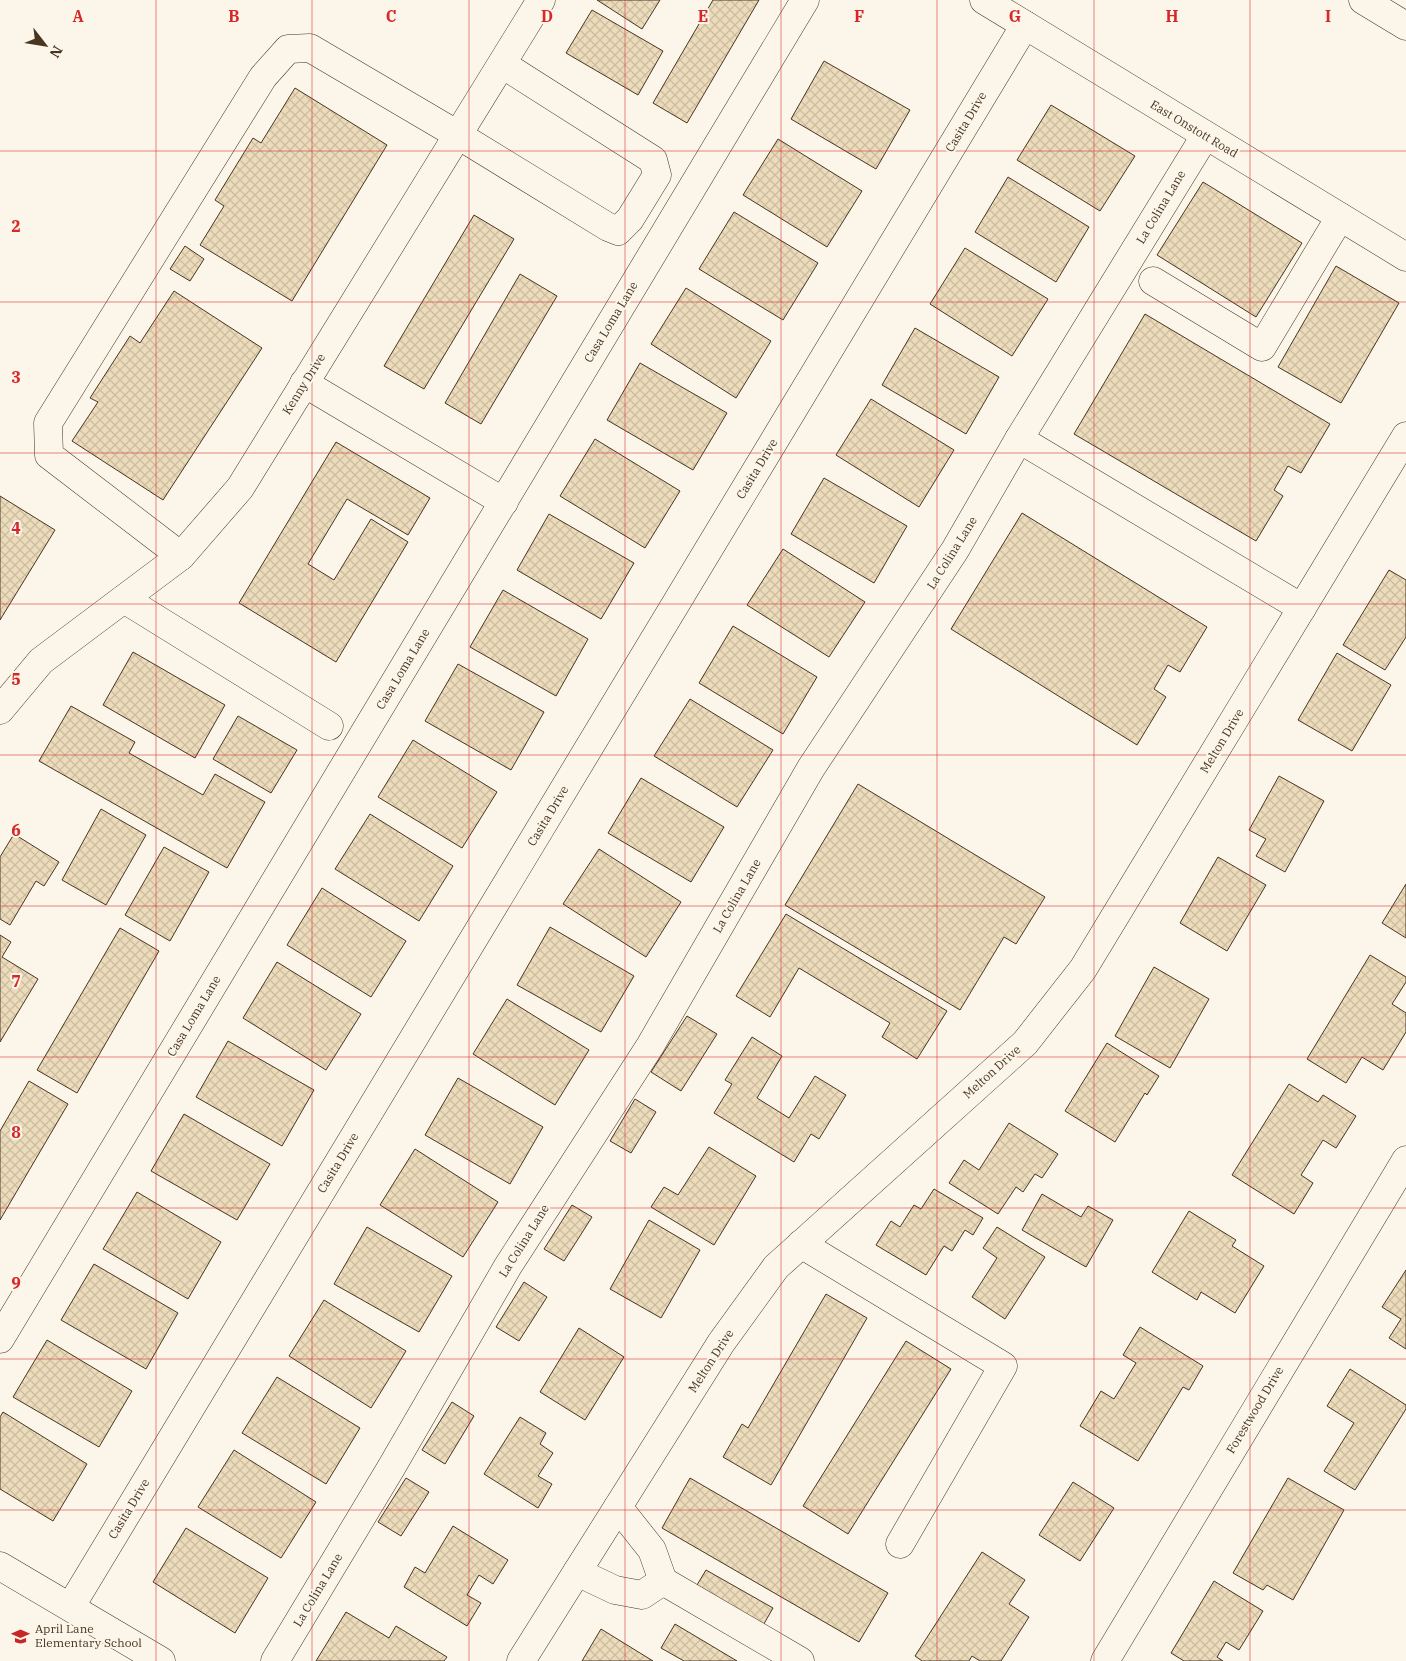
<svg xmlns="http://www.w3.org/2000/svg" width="1406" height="1661" viewBox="0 0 1406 1661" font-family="'IBM Plex Serif',serif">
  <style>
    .building { fill: url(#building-cross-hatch); stroke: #4a3520 }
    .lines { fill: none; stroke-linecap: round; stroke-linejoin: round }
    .minor-casing { stroke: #4a3520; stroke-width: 29 }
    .highway-casing { stroke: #4a3520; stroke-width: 29 }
    .minor { stroke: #fbf6e9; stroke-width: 28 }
    .highway { stroke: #fbf6e9; stroke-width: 28 }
    .grid { fill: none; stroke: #d62828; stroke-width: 1; stroke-opacity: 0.55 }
    .labels { text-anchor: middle; stroke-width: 4; stroke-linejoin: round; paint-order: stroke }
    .street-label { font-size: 12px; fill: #4a3520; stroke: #fbf6e9 }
    .poi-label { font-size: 12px; fill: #4a3520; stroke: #fbf6e9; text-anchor: start }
    .grid-label { font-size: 16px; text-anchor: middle; font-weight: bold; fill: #d62828; stroke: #fbf6e9; stroke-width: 4; stroke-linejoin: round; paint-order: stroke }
  </style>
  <defs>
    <pattern id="building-cross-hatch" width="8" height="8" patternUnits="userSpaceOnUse" patternTransform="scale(1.25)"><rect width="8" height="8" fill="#ecdcbc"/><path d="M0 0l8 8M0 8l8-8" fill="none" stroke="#ccbda1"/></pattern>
  </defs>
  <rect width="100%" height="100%" fill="#fbf6e9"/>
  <g class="building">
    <polygon points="597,0 660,0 642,29"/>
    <polygon points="713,0 759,0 687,123 653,103"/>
    <polygon points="592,10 663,51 638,95 566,53"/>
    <polygon points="824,61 910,110 876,169 791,119"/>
    <polygon points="295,88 387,145 292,301 200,245 224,206 215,200 253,138 261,143"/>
    <polygon points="1051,105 1135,156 1100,211 1017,160"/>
    <polygon points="778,139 862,191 827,247 743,195"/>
    <polygon points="1008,177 1089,227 1056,282 975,232"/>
    <polygon points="1203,182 1302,243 1256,317 1157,255"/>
    <polygon points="734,212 818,263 783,320 699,269"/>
    <polygon points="474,215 514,239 424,389 384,366"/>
    <polygon points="185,246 204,259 190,281 170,269"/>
    <polygon points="965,248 1048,299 1012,356 930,304"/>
    <polygon points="1336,266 1399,303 1341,403 1278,367"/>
    <polygon points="520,274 557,296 481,424 445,403"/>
    <polygon points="686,288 771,341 736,398 651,344"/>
    <polygon points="174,291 262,348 163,500 72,441 98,402 90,398 130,336 140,343"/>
    <polygon points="1145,314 1330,424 1301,473 1288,466 1274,490 1283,496 1256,541 1074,434"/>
    <polygon points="915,328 999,377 966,434 882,385"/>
    <polygon points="640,363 727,413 693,470 607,420"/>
    <polygon points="871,399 954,450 919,507 836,455"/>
    <polygon points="595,439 680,491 645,548 560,496"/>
    <polygon points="336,442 430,498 408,535 347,499 308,564 334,580 371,519 408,542 336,662 239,603"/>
    <polygon points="824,478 907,526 874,583 791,534"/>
    <polygon points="0,496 55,530 0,620"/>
    <polygon points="1022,513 1207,627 1180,672 1168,665 1154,689 1166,697 1137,745 951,629"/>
    <polygon points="549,514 634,563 601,619 517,570"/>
    <polygon points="783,549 865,602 829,657 747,605"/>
    <polygon points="1389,570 1406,580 1406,637 1385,670 1343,645"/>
    <polygon points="503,590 588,639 556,696 470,647"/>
    <polygon points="733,626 817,677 783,734 699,683"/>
    <polygon points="133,652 225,705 195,758 103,705"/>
    <polygon points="1337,653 1391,685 1352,751 1298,720"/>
    <polygon points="458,664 544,712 511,770 425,721"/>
    <polygon points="690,699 773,750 737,807 654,756"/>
    <polygon points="71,706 135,742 129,753 203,795 215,774 265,802 227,868 39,761"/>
    <polygon points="238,716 297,750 271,793 213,759"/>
    <polygon points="413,740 497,792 462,848 378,797"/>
    <polygon points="1279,776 1324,801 1285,872 1256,856 1266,839 1249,830"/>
    <polygon points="641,778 724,827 691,882 608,833"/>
    <polygon points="858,784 1045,897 1016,944 1004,937 960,1010 785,905"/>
    <polygon points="101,809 146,835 106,905 62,880"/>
    <polygon points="370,814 453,866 419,921 335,869"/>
    <polygon points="14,834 59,862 44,886 36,881 10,925 0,919 0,857"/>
    <polygon points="164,847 209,872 170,941 125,915"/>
    <polygon points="599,849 681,902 646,957 563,904"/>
    <polygon points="1218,857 1266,885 1227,951 1180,923"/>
    <polygon points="1406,884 1406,938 1382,923"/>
    <polygon points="322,888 406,941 371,997 287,945"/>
    <polygon points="786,914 947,1011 917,1059 882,1037 890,1023 799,968 770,1017 736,996"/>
    <polygon points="550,927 634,976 601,1032 517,985"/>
    <polygon points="120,928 159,951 77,1093 37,1070"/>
    <polygon points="0,935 11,942 2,957 38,979 0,1042"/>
    <polygon points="1370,955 1406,977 1406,982 1392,1004 1406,1013 1406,1032 1383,1070 1362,1057 1346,1083 1307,1059"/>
    <polygon points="277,962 361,1014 326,1070 243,1018"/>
    <polygon points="1154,967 1209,999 1170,1068 1115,1036"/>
    <polygon points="507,999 589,1050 555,1105 473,1054"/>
    <polygon points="687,1016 717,1034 681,1091 651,1072"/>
    <polygon points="752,1037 782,1056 757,1098 789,1118 815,1076 846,1095 819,1139 811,1134 794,1162 714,1113 732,1084 725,1080"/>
    <polygon points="228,1041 314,1090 282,1146 196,1097"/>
    <polygon points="1107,1043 1159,1076 1147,1095 1145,1093 1115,1142 1065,1111"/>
    <polygon points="458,1078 543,1127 510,1184 425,1135"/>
    <polygon points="29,1081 68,1104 0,1220 0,1131"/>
    <polygon points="1289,1084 1318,1102 1323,1095 1356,1116 1336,1148 1323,1140 1301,1175 1313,1183 1294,1214 1232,1175"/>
    <polygon points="635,1099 656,1112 631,1153 610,1141"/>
    <polygon points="184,1114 270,1164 237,1220 151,1171"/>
    <polygon points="1009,1123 1058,1154 1042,1178 1035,1174 1023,1192 1016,1187 998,1214 949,1183 964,1160 979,1170"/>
    <polygon points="709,1147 756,1176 714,1245 651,1207 664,1187 678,1195"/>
    <polygon points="415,1149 498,1202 463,1257 380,1205"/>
    <polygon points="934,1189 983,1218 973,1235 965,1230 952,1251 944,1246 926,1275 876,1245 891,1221 900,1227 914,1205 921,1209"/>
    <polygon points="137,1192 221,1242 188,1299 103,1249"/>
    <polygon points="1042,1194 1081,1217 1088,1206 1113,1220 1086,1267 1022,1230"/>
    <polygon points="572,1205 592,1217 564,1261 544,1249"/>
    <polygon points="1189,1211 1236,1240 1232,1246 1264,1266 1235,1313 1201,1292 1197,1300 1152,1272"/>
    <polygon points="649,1220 700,1250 661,1318 610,1289"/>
    <polygon points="367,1227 452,1276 419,1332 334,1284"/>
    <polygon points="997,1227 1045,1257 1005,1319 972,1297 997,1258 983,1248"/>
    <polygon points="94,1264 178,1313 146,1369 61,1320"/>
    <polygon points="1406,1270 1406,1349 1389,1338 1401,1319 1382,1307"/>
    <polygon points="524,1282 547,1297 519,1341 496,1327"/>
    <polygon points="826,1294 867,1318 771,1485 723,1457 742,1424 748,1428"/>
    <polygon points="324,1300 406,1351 371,1408 289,1356"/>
    <polygon points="1140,1327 1203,1366 1189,1390 1183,1387 1138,1461 1080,1426 1101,1391 1114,1399 1136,1363 1123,1355"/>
    <polygon points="579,1328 624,1357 585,1420 540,1392"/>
    <polygon points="47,1340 132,1391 99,1447 13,1397"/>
    <polygon points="906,1341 951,1369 848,1534 803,1506"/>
    <polygon points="1350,1369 1406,1405 1406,1409 1355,1490 1324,1471 1354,1423 1327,1406"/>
    <polygon points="277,1377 360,1428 326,1484 242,1433"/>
    <polygon points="452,1402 474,1416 445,1464 422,1450"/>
    <polygon points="3,1412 87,1464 53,1521 0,1489 0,1417"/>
    <polygon points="520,1417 546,1433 540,1444 553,1453 538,1476 552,1484 538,1508 484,1474"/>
    <polygon points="234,1450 316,1502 281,1558 198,1507"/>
    <polygon points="406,1478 429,1492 401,1536 378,1522"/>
    <polygon points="690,1478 888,1593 859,1642 662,1528"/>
    <polygon points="1288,1478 1344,1510 1293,1600 1267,1585 1263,1590 1233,1573"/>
    <polygon points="1073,1482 1114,1508 1080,1561 1039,1535"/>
    <polygon points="453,1526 508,1560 493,1584 479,1575 467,1595 481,1603 467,1626 404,1587 415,1567 425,1573"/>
    <polygon points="186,1528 268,1578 235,1633 153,1582"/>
    <polygon points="982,1552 1025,1580 1009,1604 1029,1617 1001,1661 980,1661 972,1656 969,1661 922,1661 915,1656"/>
    <polygon points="706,1570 773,1608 761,1629 694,1590"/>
    <polygon points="1214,1581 1263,1611 1239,1650 1226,1642 1217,1657 1223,1661 1184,1661 1171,1653"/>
    <polygon points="346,1612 389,1638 396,1626 447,1657 444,1661 316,1661"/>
    <polygon points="675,1624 737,1661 684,1661 661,1648"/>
    <polygon points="601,1629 653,1661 582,1661"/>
  </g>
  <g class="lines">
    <defs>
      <g id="minor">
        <polyline points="984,0 1406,257"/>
        <polyline points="1153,281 1262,347 1340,217"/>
        <polyline points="304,383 504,502"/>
        <polyline points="1019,439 1302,608"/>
        <polyline points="181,556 49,455 48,423 263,77 288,49 310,48 458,135 608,227 618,231 630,219 657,175 653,160 502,64"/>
        <polyline points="124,599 329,726"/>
        <polyline points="0,710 41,661 181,556 240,488 541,0"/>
        <polyline points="801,1244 1003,1366 900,1544"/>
        <polyline points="0,1339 805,0"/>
        <polyline points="618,1507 652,1550 663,1581 800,1661"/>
        <polyline points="0,1566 161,1661"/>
        <polyline points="577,1572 615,1590 642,1595 663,1581"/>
        <polyline points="71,1606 1025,25"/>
        <polyline points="275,1661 391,1468 508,1266 650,1046 811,768 955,550 1019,439 1205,136"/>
        <polyline points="521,1661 721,1343 776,1267 1025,1043 1083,969 1406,436"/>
        <polyline points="1105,1661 1406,1160"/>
      </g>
      <polyline id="highway" points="1363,0 1406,26"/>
    </defs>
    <use href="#minor" class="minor-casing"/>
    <use href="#highway" class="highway-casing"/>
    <use href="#minor" class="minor"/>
    <use href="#highway" class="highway"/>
  </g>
  <path class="grid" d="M156,0v1661M312,0v1661M469,0v1661M625,0v1661M781,0v1661M937,0v1661M1094,0v1661M1250,0v1661M0,151h1406M0,302h1406M0,453h1406M0,604h1406M0,755h1406M0,906h1406M0,1057h1406M0,1208h1406M0,1359h1406M0,1510h1406"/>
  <defs>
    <symbol id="school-bare" viewBox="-9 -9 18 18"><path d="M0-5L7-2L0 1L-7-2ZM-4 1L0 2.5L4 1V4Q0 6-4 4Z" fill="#c62828" stroke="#fbf6e9" stroke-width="2.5" paint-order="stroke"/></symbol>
  </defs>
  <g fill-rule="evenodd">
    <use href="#school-bare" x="8" y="1624" width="25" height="25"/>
  </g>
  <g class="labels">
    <g class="street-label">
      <text transform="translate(966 122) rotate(-59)" y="4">Casita Drive</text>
      <text transform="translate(1194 129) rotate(31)" y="4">East Onstott Road</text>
      <text transform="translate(1161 207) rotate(-59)" y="4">La Colina Lane</text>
      <text transform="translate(611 322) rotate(-59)" y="4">Casa Loma Lane</text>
      <text transform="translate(304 384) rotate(-58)" y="4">Kenny Drive</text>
      <text transform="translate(757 469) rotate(-59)" y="4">Casita Drive</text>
      <text transform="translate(952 553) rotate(-58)" y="4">La Colina Lane</text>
      <text transform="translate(403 669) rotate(-59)" y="4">Casa Loma Lane</text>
      <text transform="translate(1222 741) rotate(-59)" y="4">Melton Drive</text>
      <text transform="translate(548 816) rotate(-59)" y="4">Casita Drive</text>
      <text transform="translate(737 896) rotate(-60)" y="4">La Colina Lane</text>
      <text transform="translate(194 1016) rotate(-59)" y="4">Casa Loma Lane</text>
      <text transform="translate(992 1072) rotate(-42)" y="4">Melton Drive</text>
      <text transform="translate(338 1163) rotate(-59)" y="4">Casita Drive</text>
      <text transform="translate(524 1241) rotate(-58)" y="4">La Colina Lane</text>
      <text transform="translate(711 1361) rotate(-57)" y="4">Melton Drive</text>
      <text transform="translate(1255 1410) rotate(-59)" y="4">Forestwood Drive</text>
      <text transform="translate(129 1509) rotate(-59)" y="4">Casita Drive</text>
      <text transform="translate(318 1590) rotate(-59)" y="4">La Colina Lane</text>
    </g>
    <g class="poi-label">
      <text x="35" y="1633">April Lane<tspan x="35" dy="14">Elementary School</tspan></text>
    </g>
  </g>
  <g class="grid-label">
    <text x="78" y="22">A</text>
    <text x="234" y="22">B</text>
    <text x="391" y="22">C</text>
    <text x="547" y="22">D</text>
    <text x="703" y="22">E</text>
    <text x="859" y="22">F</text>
    <text x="1015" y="22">G</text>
    <text x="1172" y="22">H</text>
    <text x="1328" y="22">I</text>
    <text x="16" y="232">2</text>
    <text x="16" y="383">3</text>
    <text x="16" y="534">4</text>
    <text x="16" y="685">5</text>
    <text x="16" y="836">6</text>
    <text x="16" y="987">7</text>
    <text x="16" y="1138">8</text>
    <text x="16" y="1289">9</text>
  </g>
  <g transform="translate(45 45) rotate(121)" stroke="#fbf6e9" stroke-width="4" paint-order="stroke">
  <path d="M0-4L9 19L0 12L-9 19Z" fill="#4a3520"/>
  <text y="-8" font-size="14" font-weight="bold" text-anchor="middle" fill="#4a3520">N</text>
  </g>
</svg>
